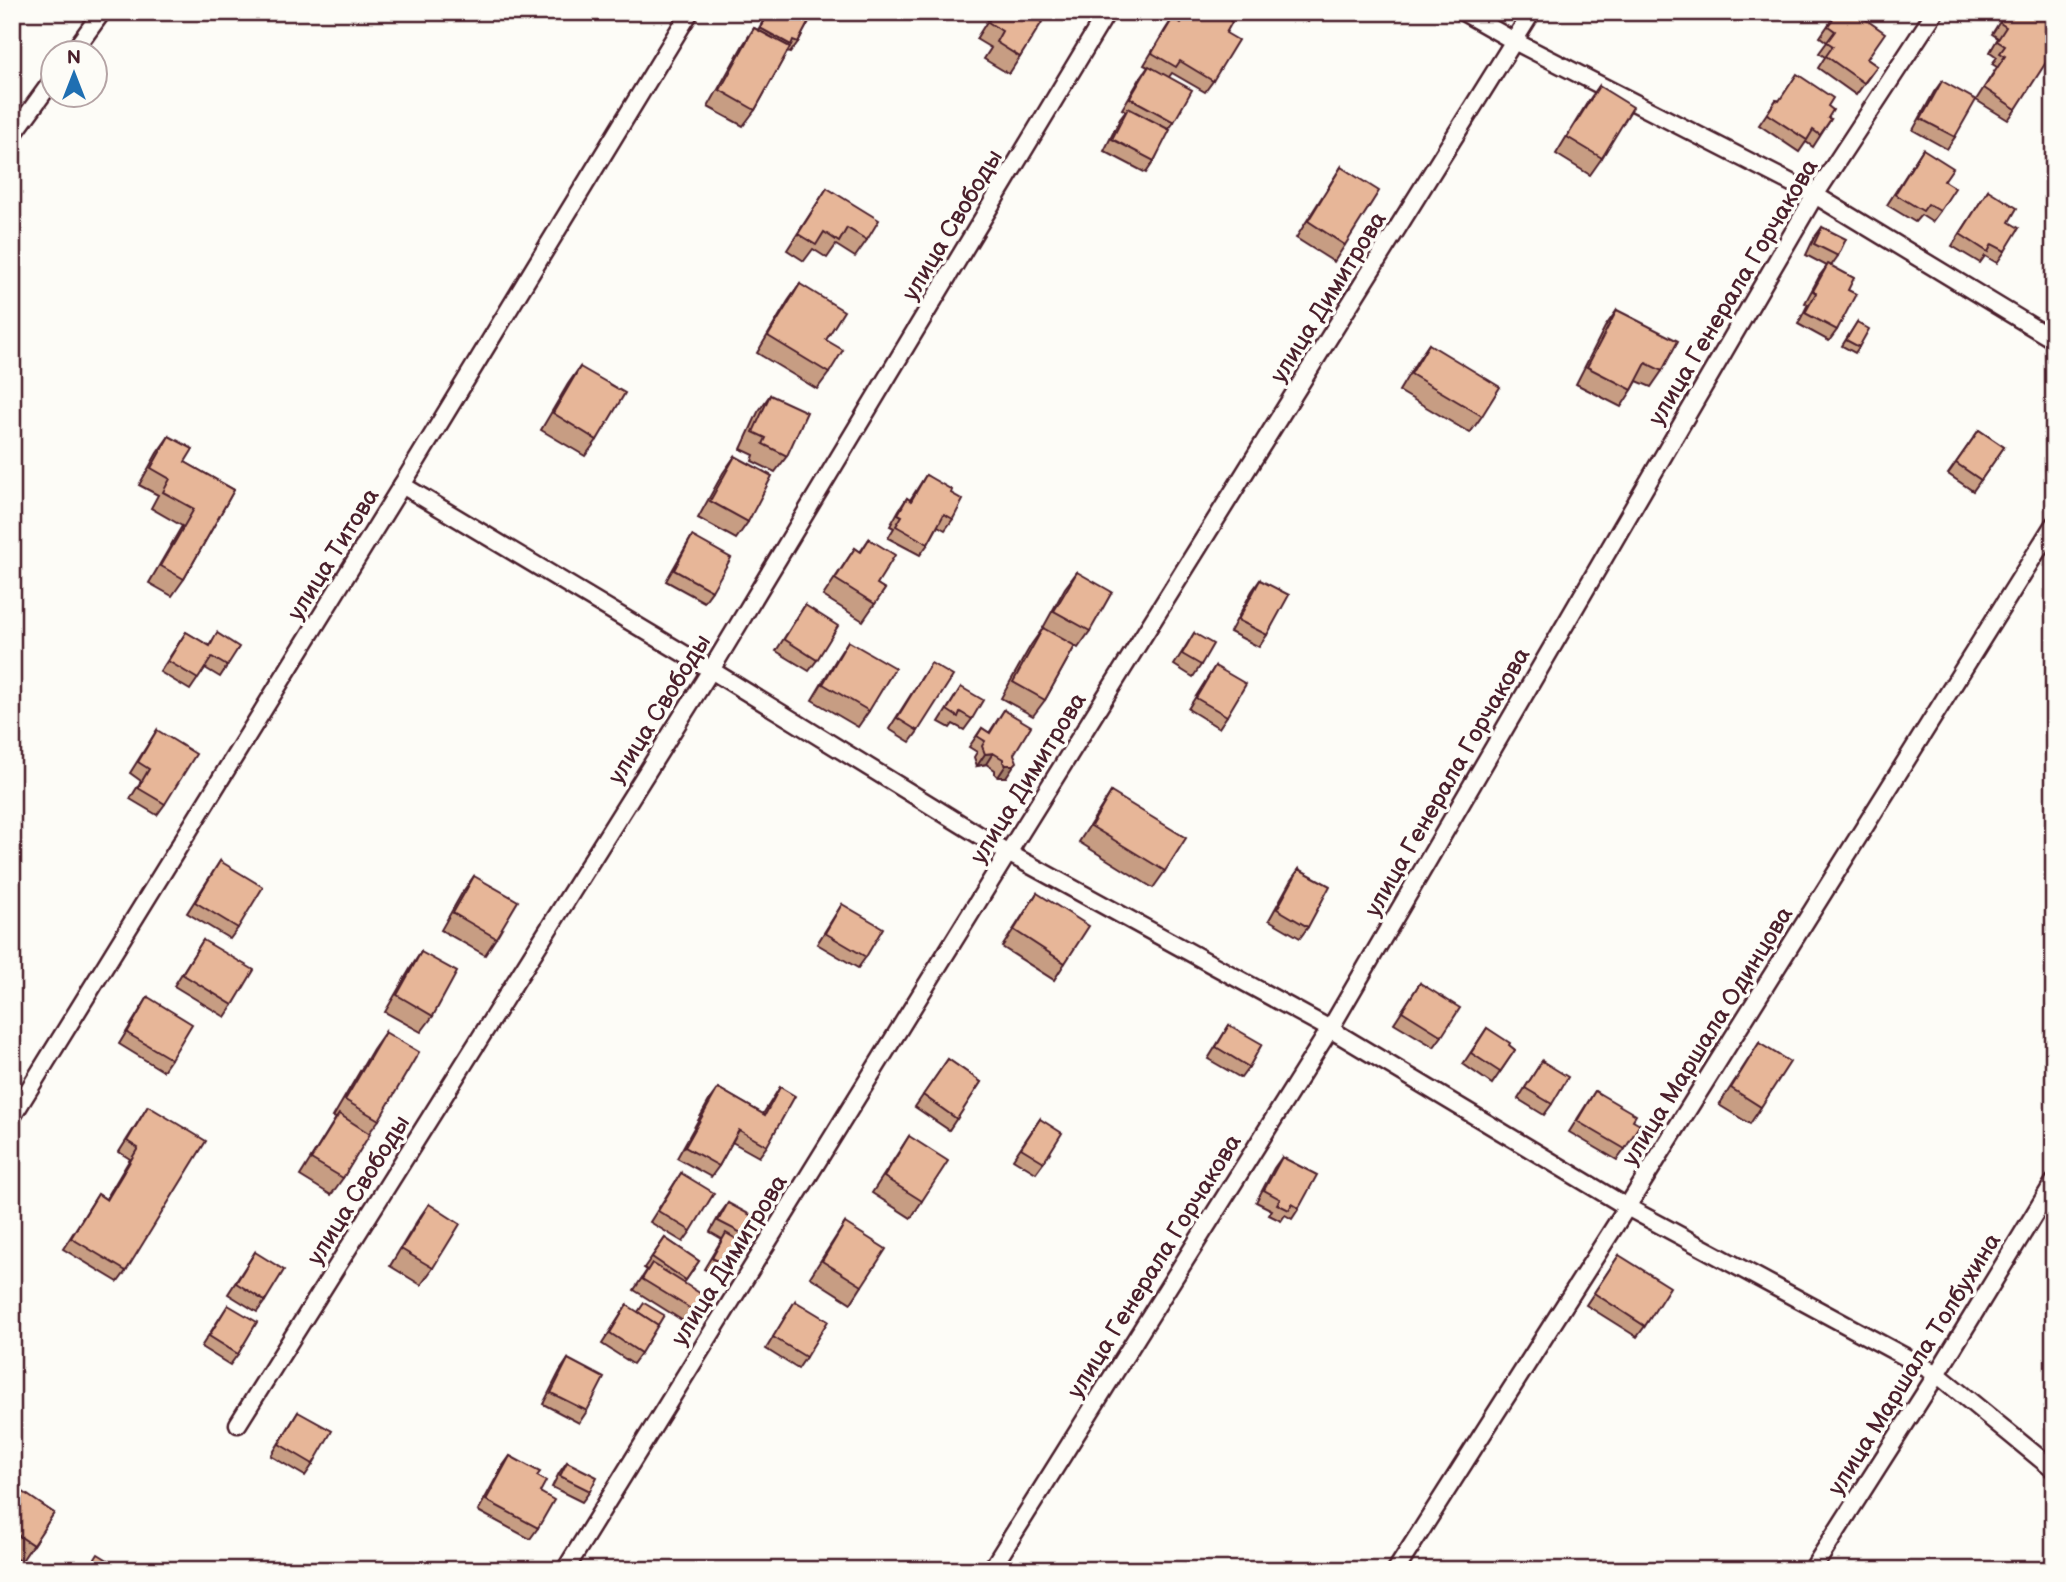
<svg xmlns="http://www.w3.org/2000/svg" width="2066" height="1582" viewBox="0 0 2066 1582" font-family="'Balsamiq Sans',sans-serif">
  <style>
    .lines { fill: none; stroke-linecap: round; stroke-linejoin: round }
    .street-casing { stroke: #4a1f2b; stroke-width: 21 }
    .street { stroke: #fdfcf7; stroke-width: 16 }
    .wall { fill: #c79d83; stroke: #4a1f2b; stroke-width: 2 }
    .shaded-wall { fill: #a27f6a; stroke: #4a1f2b; stroke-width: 2 }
    .building { fill: #e7b698; stroke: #4a1f2b; stroke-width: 2 }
    .labels { text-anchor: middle; stroke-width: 7; stroke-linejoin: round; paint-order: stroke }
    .street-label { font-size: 24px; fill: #4a1f2b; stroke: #fdfcf7 }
  </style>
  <rect width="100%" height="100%" fill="#fdfcf7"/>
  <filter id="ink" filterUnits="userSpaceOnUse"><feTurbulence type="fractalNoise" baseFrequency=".0143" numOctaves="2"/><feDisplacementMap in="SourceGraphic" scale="14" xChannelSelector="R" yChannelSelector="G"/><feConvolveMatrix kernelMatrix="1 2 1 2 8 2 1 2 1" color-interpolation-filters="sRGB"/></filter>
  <g filter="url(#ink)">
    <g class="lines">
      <defs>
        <g id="street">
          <polyline points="1463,12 1514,41 1815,195 2054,340"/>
          <polyline points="73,52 102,12"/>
          <polyline points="12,136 52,81"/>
          <polyline points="402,485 711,670 1008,853 1330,1029 1627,1207 1937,1374 2054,1470"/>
          <polyline points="12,1117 402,485 690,12"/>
          <polyline points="238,1424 711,670 1107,12"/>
          <polyline points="565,1570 1008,853 1532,12"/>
          <polyline points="991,1570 1330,1029 1815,195 1935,12"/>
          <polyline points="1396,1570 1627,1207 2054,524"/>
          <polyline points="1812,1570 1937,1374 2054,1182"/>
        </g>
      </defs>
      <use href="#street" class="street-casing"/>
      <use href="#street" class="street"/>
    </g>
    <g class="wall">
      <polygon points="768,12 814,12 798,42 790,53 787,52 755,110 743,126 708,107 743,45 754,28 758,30"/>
      <polygon points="993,12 1040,12 1037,19 1020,57 1009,74 984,59 991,48 976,39"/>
      <polygon points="1187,12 1216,12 1226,33 1213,81 1205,92 1172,73 1169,77 1174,122 1169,129 1154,161 1146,173 1104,151 1120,119 1126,111 1122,109 1141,77 1148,67 1144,65 1165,30 1173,18 1180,23"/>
      <polygon points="1293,12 1315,12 1308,22"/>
      <polygon points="1837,12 1867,59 1877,66 1856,95 1818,68 1825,57 1819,53 1827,42 1820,37"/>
      <polygon points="2006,12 2016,109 2008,120 1976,100 1997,67 1992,64 1997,57 1990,52 1998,38 1992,34"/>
      <polygon points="1942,81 1955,137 1947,149 1913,130 1934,92"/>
      <polygon points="1599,86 1602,158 1590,175 1556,154 1587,103"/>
      <polygon points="1776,100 1828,106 1828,118 1831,119 1813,147 1806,142 1799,152 1759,125"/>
      <polygon points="1923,149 1940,211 1932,222 1921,215 1915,222 1887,205"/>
      <polygon points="1341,167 1345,245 1334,262 1296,238"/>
      <polygon points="827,188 867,240 855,257 836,245 827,258 813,249 804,261 787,250"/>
      <polygon points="1988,190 2005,251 1997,263 1985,256 1980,263 1952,246"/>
      <polygon points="1822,227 1838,256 1831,266 1848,290 1837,330 1829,341 1798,324 1808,304 1805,303 1820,275 1827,266 1806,255 1814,238"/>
      <polygon points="800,284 826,340 829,373 817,389 757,353 788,301"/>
      <polygon points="1617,310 1662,371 1651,387 1637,381 1632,390 1621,407 1576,384 1605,327"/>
      <polygon points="1857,322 1859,347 1855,353 1842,346"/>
      <polygon points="1429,344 1482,416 1470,433 1399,391 1417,361"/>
      <polygon points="580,367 597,440 585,456 541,430 568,384"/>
      <polygon points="770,395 787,456 775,472 752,461 754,455 741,449 758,412"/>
      <polygon points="1979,430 2004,447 1973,491 1948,474"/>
      <polygon points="169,436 185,462 234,490 184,579 172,596 149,583 182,526 151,508 158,495 139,485 157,453"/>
      <polygon points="735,456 748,522 736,539 698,518 723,473"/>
      <polygon points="926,475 951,493 953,519 945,530 938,526 928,544 920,555 888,538 894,528 890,526 899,510 907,498 910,500"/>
      <polygon points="692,536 712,591 704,602 666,581 685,548"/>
      <polygon points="869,539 877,584 885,589 863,621 823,596 855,548 860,552"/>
      <polygon points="1077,572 1090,631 1078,648 1075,646 1045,700 1033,716 1001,698 1031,645 1043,628 1065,588"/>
      <polygon points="1260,580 1267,635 1259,647 1230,632 1252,591"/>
      <polygon points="805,605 817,660 809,671 776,651"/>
      <polygon points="186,632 209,646 217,633 227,666 220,677 205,668 190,690 160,672"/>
      <polygon points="1194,633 1201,665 1193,677 1174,665"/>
      <polygon points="848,641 869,711 858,727 812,700 837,658"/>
      <polygon points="931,663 918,731 910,742 889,729"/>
      <polygon points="1215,666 1227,716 1219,728 1188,709"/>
      <polygon points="961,687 972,719 964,730 953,724 950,728 939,722"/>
      <polygon points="1004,710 1014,754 1006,777 998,777 995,774 995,770 986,764 977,766 974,757 977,752 969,747 982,728 989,733"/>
      <polygon points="157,730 165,804 157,815 130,799 141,781 130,773"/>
      <polygon points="1111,792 1165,871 1153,888 1079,842"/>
      <polygon points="220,861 238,928 230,939 187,913"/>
      <polygon points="1299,869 1308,927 1300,938 1269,920 1291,880"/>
      <polygon points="474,876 496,938 485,955 441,930 462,893"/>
      <polygon points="1037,893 1065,963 1054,980 1002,947"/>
      <polygon points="842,904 866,957 858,968 817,944"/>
      <polygon points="203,940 233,1005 225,1017 174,986"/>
      <polygon points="421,952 433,1016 421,1032 385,1012 410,969"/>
      <polygon points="1420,983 1442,1036 1434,1047 1394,1023"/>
      <polygon points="148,997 171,1059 163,1071 119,1044"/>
      <polygon points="1229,1025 1249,1067 1241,1078 1208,1059"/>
      <polygon points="1487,1028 1515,1050 1492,1084 1463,1064"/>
      <polygon points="385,1032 379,1120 369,1133 343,1178 331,1195 300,1176 336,1118 333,1117 373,1049"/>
      <polygon points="1759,1043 1761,1107 1750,1124 1719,1105"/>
      <polygon points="948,1059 981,1082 949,1130 915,1107"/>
      <polygon points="1542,1061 1552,1104 1544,1115 1518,1099"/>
      <polygon points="780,1087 767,1146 759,1157 732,1142 719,1166 711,1177 677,1158 710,1099 718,1088 763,1114"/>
      <polygon points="1595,1091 1633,1120 1625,1149 1617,1160 1569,1132"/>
      <polygon points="148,1106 126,1271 118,1282 63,1249 98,1194 106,1199 130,1159 119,1152"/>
      <polygon points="1040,1119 1044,1162 1036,1173 1013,1159"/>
      <polygon points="909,1136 922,1201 911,1218 872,1193"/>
      <polygon points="1282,1157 1299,1208 1292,1219 1285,1215 1281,1221 1269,1215 1272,1210 1256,1202 1274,1168"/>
      <polygon points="681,1173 691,1231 683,1242 650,1222"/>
      <polygon points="728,1203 747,1236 730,1267 722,1278 704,1269 722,1239 710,1232 720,1214"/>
      <polygon points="429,1204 433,1268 421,1285 390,1266 417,1221"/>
      <polygon points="845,1223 862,1286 851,1303 810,1277"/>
      <polygon points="665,1238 699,1261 684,1283 696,1312 688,1324 634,1290 647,1270 644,1268"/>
      <polygon points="255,1252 265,1301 257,1312 228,1294"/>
      <polygon points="1619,1255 1645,1326 1637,1337 1586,1305"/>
      <polygon points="795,1301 806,1357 798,1369 766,1349"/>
      <polygon points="228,1305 238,1354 230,1365 201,1347"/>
      <polygon points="627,1305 641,1353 633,1364 602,1344"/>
      <polygon points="568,1359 587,1411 579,1423 543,1404 560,1371"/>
      <polygon points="298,1412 313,1464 305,1476 271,1456"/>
      <polygon points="510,1456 537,1476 540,1492 538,1528 530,1539 478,1511 502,1467"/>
      <polygon points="567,1462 590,1491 582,1502 552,1487 559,1473"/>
      <polygon points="12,1486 54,1513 21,1562 12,1556"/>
    </g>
    <g class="shaded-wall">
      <polygon points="993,753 986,764 977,766 985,754"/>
      <polygon points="1006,765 1014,765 1006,777 998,777"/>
    </g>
    <g class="building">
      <polygon points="769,12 814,12 798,42 793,40 791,45 760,28"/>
      <polygon points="994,12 1040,12 1037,19 1042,22 1020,57 996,42 1002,31 988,22"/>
      <polygon points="1188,12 1216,12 1232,22 1226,33 1238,40 1213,81 1180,61 1176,67 1152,53 1173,18 1181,23"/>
      <polygon points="1837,12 1855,12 1885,33 1867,59 1877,66 1864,83 1826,56 1833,46 1827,42 1835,31 1828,26"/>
      <polygon points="2007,12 2054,12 2054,50 2016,109 1984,88 2005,56 2000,53 2005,46 1997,41 2006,27 2000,23"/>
      <polygon points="754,28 790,47 755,110 720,90"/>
      <polygon points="1149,66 1192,90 1174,122 1130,98"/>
      <polygon points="1797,74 1833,98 1828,106 1833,110 1828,118 1831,119 1820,135 1813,130 1807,140 1767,114 1776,100 1779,101"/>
      <polygon points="1942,81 1976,100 1955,137 1921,119"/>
      <polygon points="1599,86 1633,107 1602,158 1567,137"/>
      <polygon points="1128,108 1170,130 1154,161 1112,139"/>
      <polygon points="1923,149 1953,168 1944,181 1955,188 1940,211 1928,204 1923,211 1895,194"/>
      <polygon points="1341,167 1379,191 1345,245 1308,221"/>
      <polygon points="827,188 879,220 867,240 847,228 839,242 824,232 816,245 798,234"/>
      <polygon points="1988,190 2017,208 2009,222 2019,228 2005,251 1992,244 1988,252 1960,234"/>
      <polygon points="1822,227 1846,239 1838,256 1814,244"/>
      <polygon points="1828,264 1854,278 1848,290 1856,294 1837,330 1805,313 1816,293 1813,291"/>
      <polygon points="800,284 844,311 826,340 843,350 829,373 768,336"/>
      <polygon points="1617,310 1678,341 1662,371 1646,363 1632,390 1587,367"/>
      <polygon points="1857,322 1869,329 1859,347 1846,340"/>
      <polygon points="1429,344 1500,387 1482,416 1411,374"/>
      <polygon points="580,367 625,393 597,440 553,413"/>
      <polygon points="770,395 807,412 787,456 763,444 766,438 753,432"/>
      <polygon points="1979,430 2004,447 1981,480 1956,463"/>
      <polygon points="169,436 193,449 185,462 234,490 184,579 161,566 194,509 163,492 170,479 151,468"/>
      <polygon points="735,456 772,476 748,522 710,501"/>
      <polygon points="926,475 952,490 951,493 963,500 953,519 944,514 928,544 896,526 902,516 898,514 907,498 911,501"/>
      <polygon points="692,536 731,558 712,591 674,570"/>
      <polygon points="869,539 895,555 877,584 885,589 875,604 835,579 855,548 861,552"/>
      <polygon points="1077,572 1112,592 1090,631 1054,611"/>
      <polygon points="1260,580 1289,595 1267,635 1238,620"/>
      <polygon points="805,605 838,626 817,660 784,639"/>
      <polygon points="1043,628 1075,646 1045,700 1013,682"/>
      <polygon points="186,632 210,646 217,633 239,647 227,666 212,657 198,679 168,661"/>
      <polygon points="1194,633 1213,644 1201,665 1182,654"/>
      <polygon points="848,641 895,668 869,711 823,684"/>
      <polygon points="931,663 953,676 918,731 897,718"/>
      <polygon points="1215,666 1246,684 1227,716 1196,698"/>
      <polygon points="961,687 983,700 972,719 960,712 958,717 947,710"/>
      <polygon points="1004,710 1031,726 1014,754 1017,762 1014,765 1006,765 1003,762 1003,759 993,753 985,754 982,746 985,741 977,736 982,728 990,733"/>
      <polygon points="157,730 196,754 165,804 138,788 149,769 138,762"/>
      <polygon points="1111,792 1186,838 1165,871 1091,826"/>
      <polygon points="220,861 263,887 238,928 195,902"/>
      <polygon points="1299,869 1330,886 1308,927 1277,909"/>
      <polygon points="474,876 518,901 496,938 453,913"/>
      <polygon points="1037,893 1089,926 1065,963 1014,930"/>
      <polygon points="842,904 883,928 866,957 825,933"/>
      <polygon points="203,940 254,970 233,1005 182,974"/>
      <polygon points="421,952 457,972 433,1016 397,995"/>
      <polygon points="1420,983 1460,1008 1442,1036 1402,1011"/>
      <polygon points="148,997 192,1024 171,1059 127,1033"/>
      <polygon points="1229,1025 1262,1044 1249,1067 1216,1047"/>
      <polygon points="1487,1028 1510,1043 1509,1045 1515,1050 1500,1072 1471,1053"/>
      <polygon points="385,1032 419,1052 379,1120 345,1100"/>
      <polygon points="1759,1043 1790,1062 1761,1107 1731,1088"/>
      <polygon points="948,1059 981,1082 957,1119 923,1095"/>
      <polygon points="1542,1061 1568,1077 1552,1104 1525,1088"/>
      <polygon points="780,1087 795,1096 767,1146 739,1130 719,1166 685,1147 718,1088 765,1115"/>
      <polygon points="1595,1091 1636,1115 1633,1120 1640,1124 1625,1149 1577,1121"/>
      <polygon points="148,1106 206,1141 126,1271 71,1238 98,1194 107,1200 138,1148 127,1141"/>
      <polygon points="339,1114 370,1134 343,1178 311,1159"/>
      <polygon points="1040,1119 1062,1133 1044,1162 1021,1148"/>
      <polygon points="909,1136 948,1161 922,1201 884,1177"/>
      <polygon points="1282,1157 1317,1175 1299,1208 1292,1204 1289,1210 1277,1204 1280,1199 1264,1190"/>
      <polygon points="681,1173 714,1193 691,1231 658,1211"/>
      <polygon points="728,1203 756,1218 747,1236 718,1221"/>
      <polygon points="429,1204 460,1224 433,1268 401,1249"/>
      <polygon points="845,1223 886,1249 862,1286 822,1261"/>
      <polygon points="726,1233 743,1243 730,1267 712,1258"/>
      <polygon points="665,1238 699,1261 686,1280 652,1257"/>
      <polygon points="255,1252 284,1270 265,1301 236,1283"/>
      <polygon points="1619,1255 1670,1287 1645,1326 1594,1293"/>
      <polygon points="652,1263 706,1297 696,1312 642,1279"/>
      <polygon points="795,1301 828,1321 806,1357 773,1337"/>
      <polygon points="644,1303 664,1315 658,1325 638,1312"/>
      <polygon points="228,1305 257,1322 238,1354 209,1336"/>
      <polygon points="627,1305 658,1325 641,1353 610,1333"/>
      <polygon points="568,1359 604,1378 587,1411 551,1393"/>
      <polygon points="298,1412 332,1431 313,1464 279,1444"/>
      <polygon points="510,1456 540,1472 537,1476 546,1481 540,1492 554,1500 538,1528 486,1500"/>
      <polygon points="567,1462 597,1477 590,1491 560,1476"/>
      <polygon points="13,1485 54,1513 33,1545 12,1531"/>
      <polygon points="98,1554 119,1567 117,1570 88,1570"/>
    </g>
  </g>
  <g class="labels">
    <g class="street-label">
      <text transform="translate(952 225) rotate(-59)" y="8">улица Свободы</text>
      <text transform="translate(1733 292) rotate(-59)" y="8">улица Генерала Горчакова</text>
      <text transform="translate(1328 297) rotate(-58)" y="8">улица Димитрова</text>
      <text transform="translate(333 554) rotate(-58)" y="8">улица Титова</text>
      <text transform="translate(659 709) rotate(-58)" y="8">улица Свободы</text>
      <text transform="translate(1028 778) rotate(-58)" y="8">улица Димитрова</text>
      <text transform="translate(1447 782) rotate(-60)" y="8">улица Генерала Горчакова</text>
      <text transform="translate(1707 1036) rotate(-58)" y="8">улица Маршала Одинцова</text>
      <text transform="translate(358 1190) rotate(-58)" y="8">улица Свободы</text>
      <text transform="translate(729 1260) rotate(-58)" y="8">улица Димитрова</text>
      <text transform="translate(1154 1266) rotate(-58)" y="8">улица Генерала Горчакова</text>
      <text transform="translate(1914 1364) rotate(-58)" y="8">улица Маршала Толбухина</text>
    </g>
  </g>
  <rect width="2066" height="1582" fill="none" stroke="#fdfcf7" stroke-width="42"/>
  <rect x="21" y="21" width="2024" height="1540" fill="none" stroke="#4a1f2b" stroke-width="2.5" filter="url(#ink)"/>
  <g transform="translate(74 74)"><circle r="33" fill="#fdfcf7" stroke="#b5a4a5" stroke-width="2"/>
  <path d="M0-5L12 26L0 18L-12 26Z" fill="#1f6fb2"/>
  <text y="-10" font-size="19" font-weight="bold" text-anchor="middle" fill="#4a1f2b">N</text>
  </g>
</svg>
